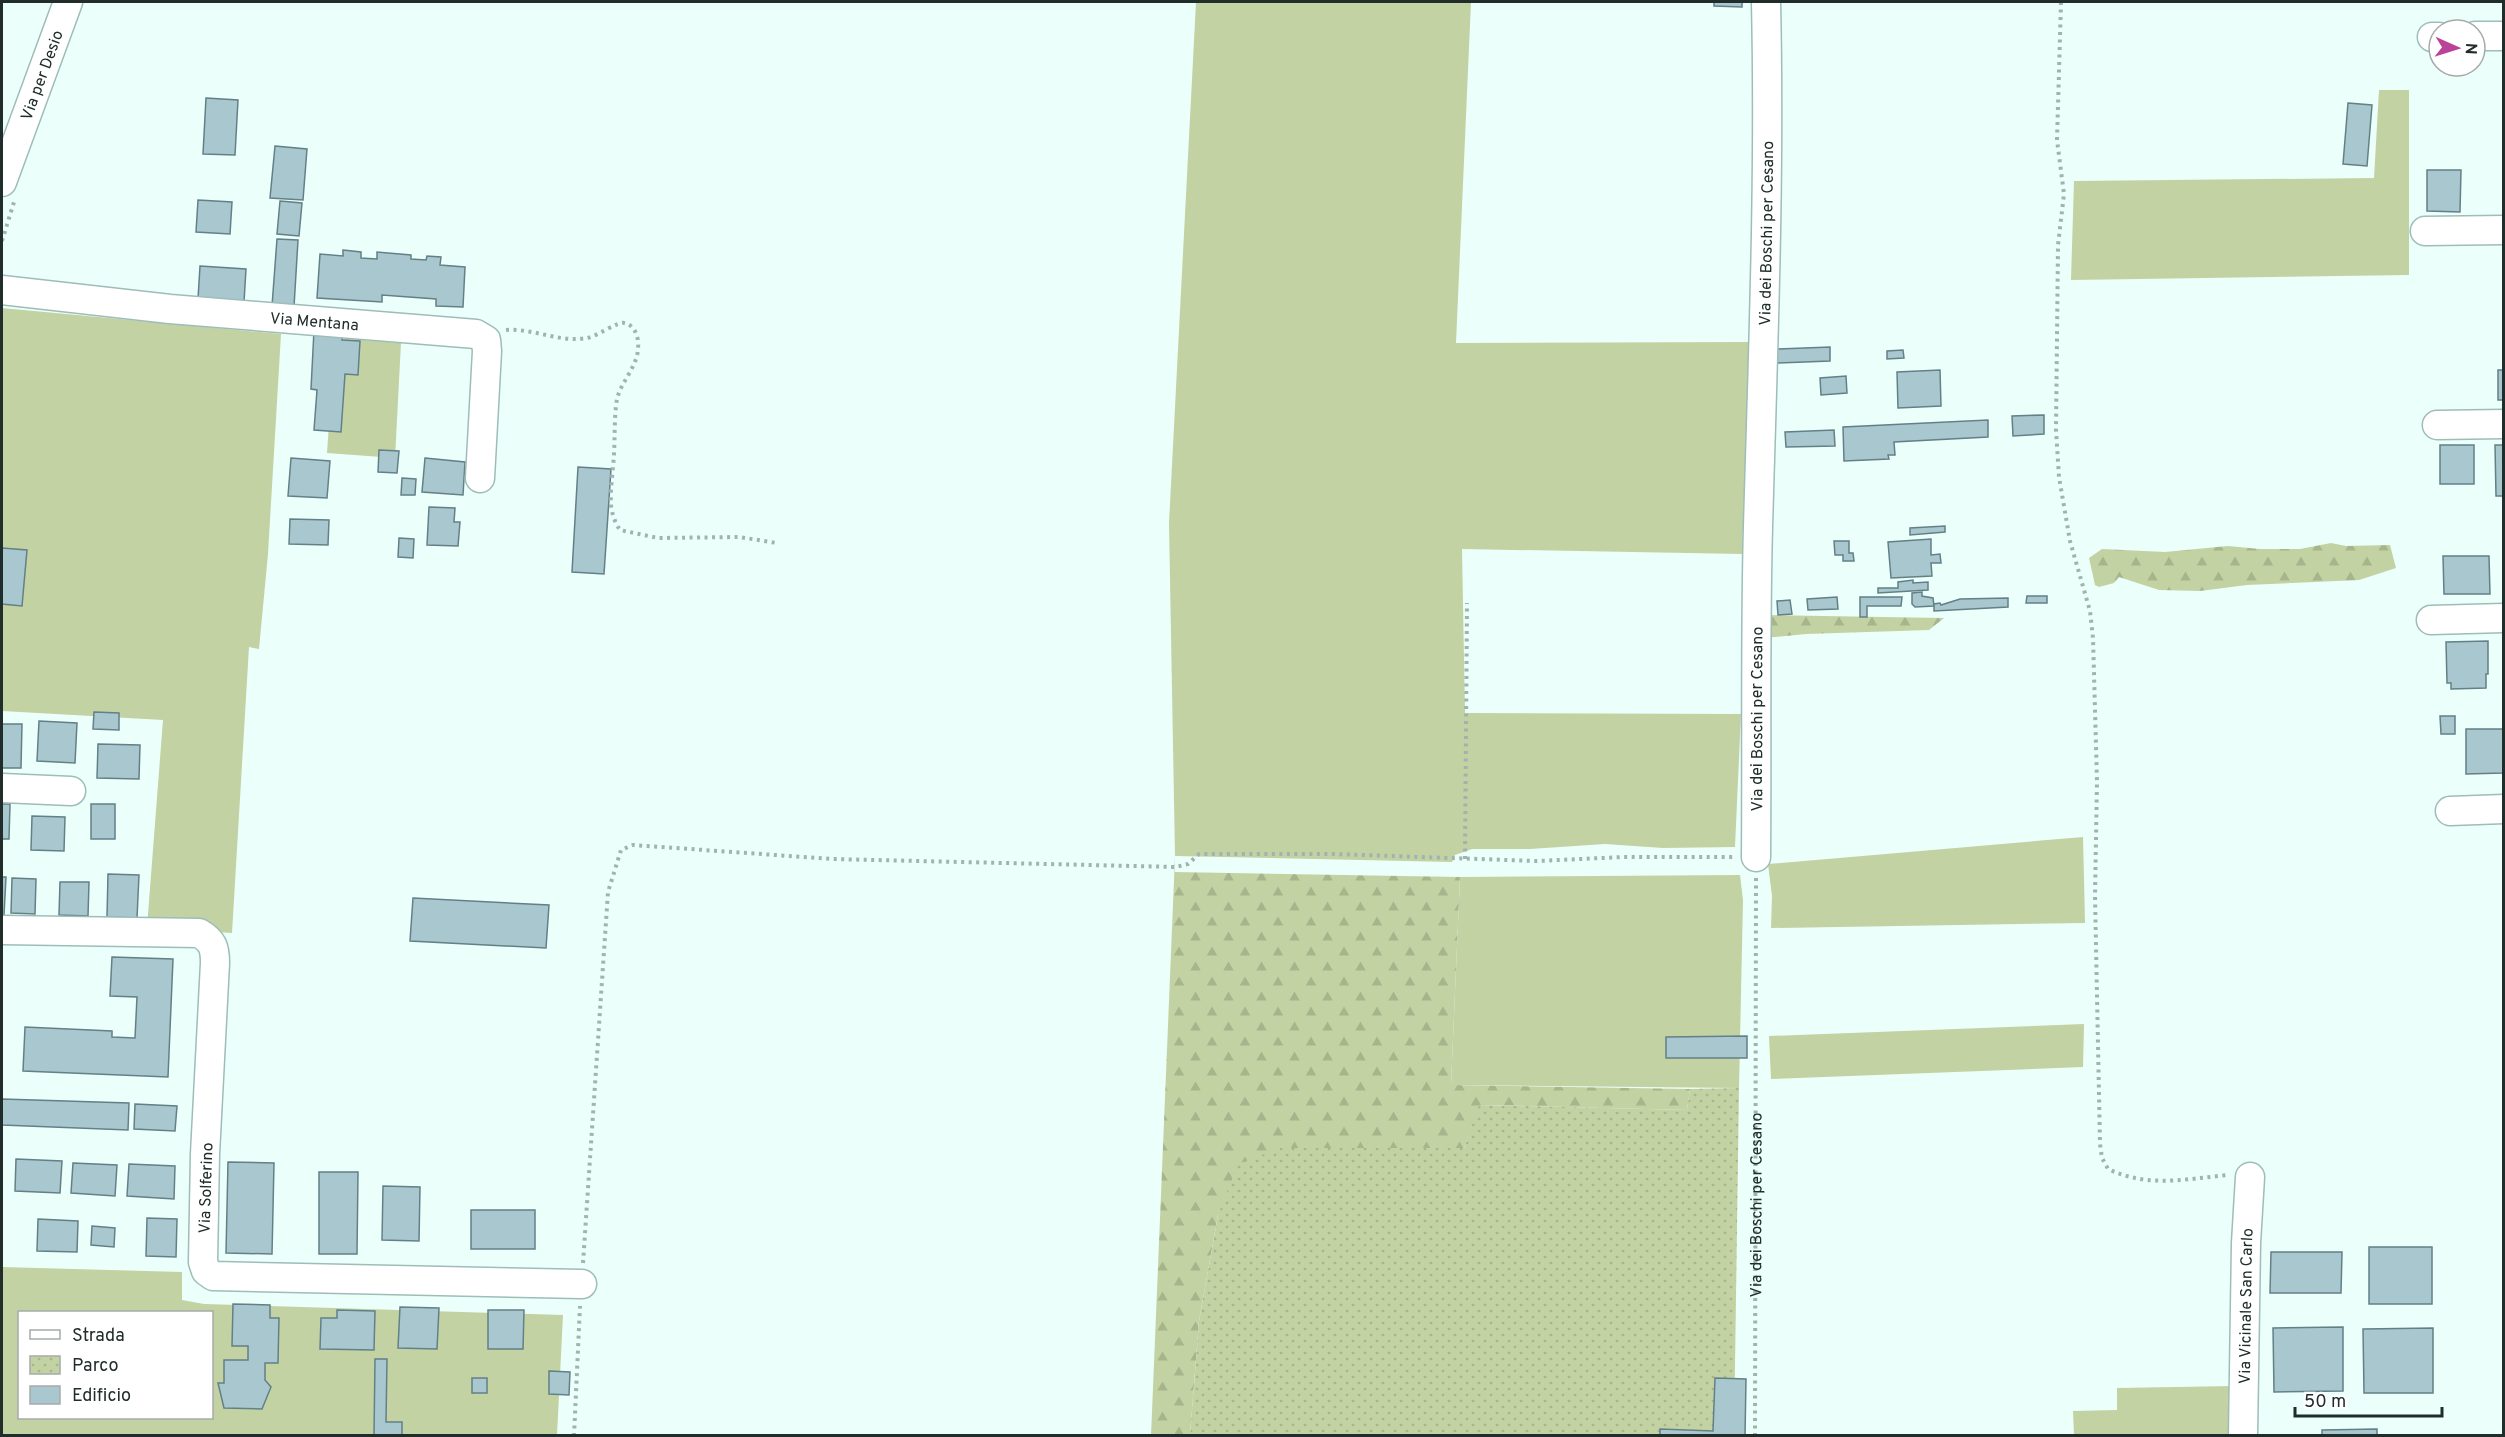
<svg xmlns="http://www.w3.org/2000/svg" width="2505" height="1437" viewBox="0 0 2505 1437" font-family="Overpass,sans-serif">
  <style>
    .green { fill: #c3d2a3; fill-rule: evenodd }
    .forest { fill: url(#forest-firs) }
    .park { fill: url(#park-dots) }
    .building { fill: #a9c7cf; stroke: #638087; stroke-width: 1.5 }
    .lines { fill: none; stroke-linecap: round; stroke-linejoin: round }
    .minor-casing { stroke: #9ebdb8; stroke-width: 31 }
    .path { stroke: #a1b3af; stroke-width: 4; stroke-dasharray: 3 4.5; stroke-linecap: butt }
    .minor { stroke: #fff; stroke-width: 28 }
    .labels { text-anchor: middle; stroke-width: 4.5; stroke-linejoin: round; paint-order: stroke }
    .street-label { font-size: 16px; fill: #202d2b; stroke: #fff }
  </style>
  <defs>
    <pattern id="forest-firs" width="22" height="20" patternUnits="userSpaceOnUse" patternTransform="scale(1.5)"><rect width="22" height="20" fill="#c3d2a3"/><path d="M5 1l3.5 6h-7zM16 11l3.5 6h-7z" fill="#a7b58c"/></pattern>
    <pattern id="park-dots" width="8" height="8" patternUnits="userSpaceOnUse" patternTransform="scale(1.5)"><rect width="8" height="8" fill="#c3d2a3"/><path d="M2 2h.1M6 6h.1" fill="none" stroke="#a7b58c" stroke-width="1.8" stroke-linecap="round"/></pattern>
  </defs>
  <rect width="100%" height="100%" fill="#ebfffb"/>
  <g class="green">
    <polygon points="1196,2 1471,2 1456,343 1750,342 1742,554 1462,549 1465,713 1741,714 1735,847 1663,848 1605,844 1530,849 1472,849 1455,855 1452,862 1175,856 1169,523"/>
    <polygon points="2379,90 2409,90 2409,275 2071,280 2074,181 2374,178"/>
    <polygon points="2,308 281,334 268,554 259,649 249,647 232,933 147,927 163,720 2,711"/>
    <polygon points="335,338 401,343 395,458 327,453"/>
    <polygon points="2083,837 2085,923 1771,928 1772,896 1768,864"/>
    <polygon points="1740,875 1743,900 1739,1088 1451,1085 1460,877"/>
    <polygon points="2084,1024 2083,1067 1771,1079 1769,1036"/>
    <path d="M2,1267l180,5v28l22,4 359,11 -6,120 -555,1zM20,1312h192v106h-192z"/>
    <polygon points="2234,1386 2234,1435 2074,1435 2073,1411 2117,1410 2117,1388"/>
  </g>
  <g class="forest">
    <polygon points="2331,543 2346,546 2390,545 2396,568 2359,580 2247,585 2200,591 2159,590 2119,577 2114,583 2099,587 2095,585 2089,558 2102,549 2165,552 2228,546 2260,549 2300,549"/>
    <polygon points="1766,615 1944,618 1929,630 1806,634 1764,638"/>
    <polygon points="1175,856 1175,872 1460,877 1451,1085 1690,1089 1687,1110 1480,1105 1464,1148 1280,1148 1218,1215 1199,1321 1190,1435 1151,1436"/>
  </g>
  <polygon class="park" points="1739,1088 1734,1435 1190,1436 1199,1321 1218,1215 1238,1164 1280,1148 1464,1148 1479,1105 1687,1110 1690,1089"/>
  <g class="building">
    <polygon points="1714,2 1742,2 1742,7 1714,6"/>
    <polygon points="206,98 238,100 235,155 203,154"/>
    <polygon points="2348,103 2372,105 2367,166 2343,164"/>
    <polygon points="275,146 307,149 303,200 270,198"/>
    <polygon points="2427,170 2461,170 2460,212 2427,211"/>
    <polygon points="198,200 232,202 230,234 196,232"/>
    <polygon points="280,201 302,203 299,236 277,234"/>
    <polygon points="277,239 298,240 294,307 272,306"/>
    <polygon points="343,250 361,252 361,258 377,259 377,252 411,255 411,259 426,260 427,256 441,257 440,265 465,267 463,307 436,306 436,299 382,295 382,302 317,298 320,254 343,256"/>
    <polygon points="200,266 246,269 244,302 198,299"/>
    <polygon points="314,330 343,332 342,340 360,341 358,375 345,374 341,432 314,430 317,390 311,389"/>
    <polygon points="1830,347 1830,361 1777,363 1777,349"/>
    <polygon points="1903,350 1904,358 1887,359 1887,351"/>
    <polygon points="1940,370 1941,406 1898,408 1897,372"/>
    <rect x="2498" y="370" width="6" height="30"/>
    <polygon points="1846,376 1847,393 1821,395 1820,378"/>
    <polygon points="2044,415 2044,434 2013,436 2012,416"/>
    <polygon points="1988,420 1988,437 1894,442 1895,455 1888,455 1889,459 1844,461 1843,427"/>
    <polygon points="1834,430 1835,446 1786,447 1785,432"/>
    <rect x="2440" y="445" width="34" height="39"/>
    <polygon points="2495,445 2504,445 2504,496 2496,496"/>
    <polygon points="379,450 399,451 397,473 378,472"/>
    <polygon points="291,458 330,461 327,498 288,496"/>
    <polygon points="425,458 465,462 463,495 422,492"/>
    <polygon points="578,467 611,469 604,574 572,572"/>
    <polygon points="402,478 416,479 415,495 401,495"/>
    <polygon points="429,507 455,508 454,522 460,522 458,546 427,545"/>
    <polygon points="290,519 329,520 328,545 289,544"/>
    <polygon points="1945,526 1945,532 1910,535 1910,528"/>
    <polygon points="399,538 414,539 413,558 398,557"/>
    <polygon points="1931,539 1931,555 1940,554 1941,563 1931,563 1932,576 1891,578 1888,542"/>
    <polygon points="1834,541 1849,541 1849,553 1853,553 1854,561 1843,561 1843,555 1835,555"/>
    <polygon points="2,548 27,550 22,606 2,604"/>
    <polygon points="2443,556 2489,556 2490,594 2444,594"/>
    <polygon points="1913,580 1913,583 1928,582 1928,590 1878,593 1878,588 1898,588 1898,582"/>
    <polygon points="1922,592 1922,596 1933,598 1934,606 1915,607 1912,604 1912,593"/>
    <polygon points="2027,596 2047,596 2047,603 2026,603"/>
    <polygon points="1837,597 1838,609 1808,610 1807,599"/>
    <polygon points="1860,597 1902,597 1901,606 1867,606 1867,617 1860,617"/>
    <polygon points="2008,598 2008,607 1934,611 1934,604 1940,603 1941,605 1960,599"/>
    <polygon points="1790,600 1792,614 1778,615 1777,601"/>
    <polygon points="2488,641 2488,674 2486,674 2486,688 2451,689 2451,683 2447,683 2446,642"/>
    <polygon points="94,712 119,713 119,730 93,729"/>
    <polygon points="2440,716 2455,716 2455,734 2441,734"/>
    <polygon points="39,721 77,723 75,763 37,761"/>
    <polygon points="2,724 22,724 21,768 2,768"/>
    <polygon points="2466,729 2504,729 2504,773 2466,774"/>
    <polygon points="98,744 140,745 139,779 97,778"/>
    <polygon points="2,804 10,804 9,839 2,839"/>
    <rect x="91" y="804" width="24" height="35"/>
    <polygon points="32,816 65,817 64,851 31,850"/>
    <polygon points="108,874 139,875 137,918 107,917"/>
    <polygon points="2,877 6,877 4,915 2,915"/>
    <polygon points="12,878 36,879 35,914 11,913"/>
    <polygon points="60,882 89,882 88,916 59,915"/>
    <polygon points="413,898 549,905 546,948 410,941"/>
    <polygon points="112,957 173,959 168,1077 23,1071 25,1027 112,1031 112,1037 135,1038 137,997 110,996"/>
    <polygon points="1747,1036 1747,1058 1666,1058 1666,1037"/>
    <polygon points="2,1099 129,1103 128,1130 2,1125"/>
    <polygon points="135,1104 177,1106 175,1131 134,1129"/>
    <polygon points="16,1159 62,1161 60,1193 15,1191"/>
    <polygon points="228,1162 274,1163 272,1254 226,1253"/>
    <polygon points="73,1163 117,1165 115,1196 71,1193"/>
    <polygon points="129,1164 175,1166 174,1199 127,1196"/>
    <polygon points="319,1172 358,1172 357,1254 319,1254"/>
    <polygon points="383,1186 420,1187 419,1241 382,1240"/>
    <rect x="471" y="1210" width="64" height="39"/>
    <polygon points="147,1218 177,1219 176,1257 146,1256"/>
    <polygon points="38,1219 78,1221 77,1252 37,1251"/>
    <polygon points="92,1226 115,1228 114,1247 91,1245"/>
    <rect x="2369" y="1247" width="63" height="57"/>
    <polygon points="2271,1252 2342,1252 2341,1293 2270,1293"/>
    <polygon points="233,1304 270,1305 270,1318 279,1318 278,1363 265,1363 265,1380 271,1387 262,1409 224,1408 218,1383 224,1383 224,1360 248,1360 248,1346 232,1346"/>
    <polygon points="400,1307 439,1308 437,1349 398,1348"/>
    <polygon points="337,1310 375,1311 374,1350 320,1349 321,1318 337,1318"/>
    <polygon points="488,1310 524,1310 523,1349 488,1349"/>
    <polygon points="2343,1327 2343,1391 2274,1392 2273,1328"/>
    <polygon points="2433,1328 2433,1393 2364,1393 2363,1329"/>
    <polygon points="375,1359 387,1359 386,1422 402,1422 402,1436 374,1436"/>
    <polygon points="549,1371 570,1372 569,1395 549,1394"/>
    <rect x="472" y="1378" width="15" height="15"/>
    <polygon points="1715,1378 1746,1379 1745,1436 1660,1436 1660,1429 1713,1431"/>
    <polygon points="2377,1429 2377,1436 2322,1436 2322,1430"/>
  </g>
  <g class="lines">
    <defs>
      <g id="minor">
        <polyline points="2475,36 2504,36"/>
        <polyline points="2432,37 2439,37"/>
        <path id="s2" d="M2,182l66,-180"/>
        <polyline points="2425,231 2504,230"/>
        <path id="s3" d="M2,290l168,19 306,25 10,6 1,11 -7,127"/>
        <polyline points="2437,425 2504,424"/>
        <polyline points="2431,620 2504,618"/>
        <polyline points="2,788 71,791"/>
        <polyline points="2450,811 2504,809"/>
        <path id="s4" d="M1756,857c1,-110 -1,-220 2,-330 5,-176 12,-350 8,-525"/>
        <path d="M2,930l197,3c14,8 16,15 16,30l-10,191 -2,108 3,9 7,5 369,8"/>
        <path id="s5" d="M2243,1436l3,-193 4,-66"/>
      </g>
    </defs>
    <use href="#minor" class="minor-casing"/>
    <g class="path">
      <path d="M2061,2l-4,138 7,54 -6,51 -2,185 3,47 11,64 20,70 3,27 4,143 -2,115 5,248 2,14 6,11c40,19 78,10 120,6"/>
      <polyline points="2,241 14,202"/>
      <path d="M506,330c28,-2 53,13 81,8 11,-2 31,-17 37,-15 12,2 15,16 14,26 -1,18 -17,33 -21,50 -3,18 -2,38 -3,55 -1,17 -4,35 -3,51 1,9 4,18 9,25l38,8 81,-1 38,6"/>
      <polyline points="1465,859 1467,603"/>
      <polyline points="583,1263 608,892 621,850 633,845 832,859 1176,867 1188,864 1199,854 1333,854 1537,861 1624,857 1734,857"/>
      <polyline points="574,1436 580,1306"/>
      <path id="s1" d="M1755,1436l1,-558"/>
    </g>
    <use href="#minor" class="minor"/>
  </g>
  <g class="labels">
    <g class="street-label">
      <text dy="6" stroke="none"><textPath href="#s2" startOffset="114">Via per Desio</textPath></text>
      <text dy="6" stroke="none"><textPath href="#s4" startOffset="624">Via dei Boschi per Cesano</textPath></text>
      <text dy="6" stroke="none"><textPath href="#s3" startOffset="314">Via Mentana</textPath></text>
      <text dy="6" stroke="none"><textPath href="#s4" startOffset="138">Via dei Boschi per Cesano</textPath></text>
      <text transform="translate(205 1188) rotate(-88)" y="6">Via Solferino</text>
      <text dy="6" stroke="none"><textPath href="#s1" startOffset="231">Via dei Boschi per Cesano</textPath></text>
      <text dy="6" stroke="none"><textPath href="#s5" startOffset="130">Via Vicinale San Carlo</textPath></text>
    </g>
  </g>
  <rect width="2505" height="1437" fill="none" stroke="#202d2b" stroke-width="6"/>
  <rect x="18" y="1311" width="195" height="108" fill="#ffffff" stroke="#a6abaa" stroke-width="1.5"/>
  <rect x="30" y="1330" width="30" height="9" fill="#ffffff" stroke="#a6abaa" stroke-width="1.5"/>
  <text x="72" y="1341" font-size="18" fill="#202d2b">Strada</text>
  <rect x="30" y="1356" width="30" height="18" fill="url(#park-dots)" stroke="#a6abaa" stroke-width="1.5"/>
  <text x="72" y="1371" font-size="18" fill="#202d2b">Parco</text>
  <rect x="30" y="1386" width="30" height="18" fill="#a9c7cf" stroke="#a6abaa" stroke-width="1.5"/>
  <text x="72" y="1401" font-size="18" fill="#202d2b">Edificio</text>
  <g transform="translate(2457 48) rotate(93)"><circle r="28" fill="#ffffff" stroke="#a6abaa" stroke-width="1.5"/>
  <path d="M0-4.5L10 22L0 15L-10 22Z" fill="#bb4397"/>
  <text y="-9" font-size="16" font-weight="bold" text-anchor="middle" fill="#202d2b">N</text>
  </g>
  <path d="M2295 1407v9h147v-9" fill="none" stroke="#202d2b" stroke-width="3"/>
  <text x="2304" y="1407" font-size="18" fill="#202d2b" stroke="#ffffff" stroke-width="4.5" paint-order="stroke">50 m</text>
</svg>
